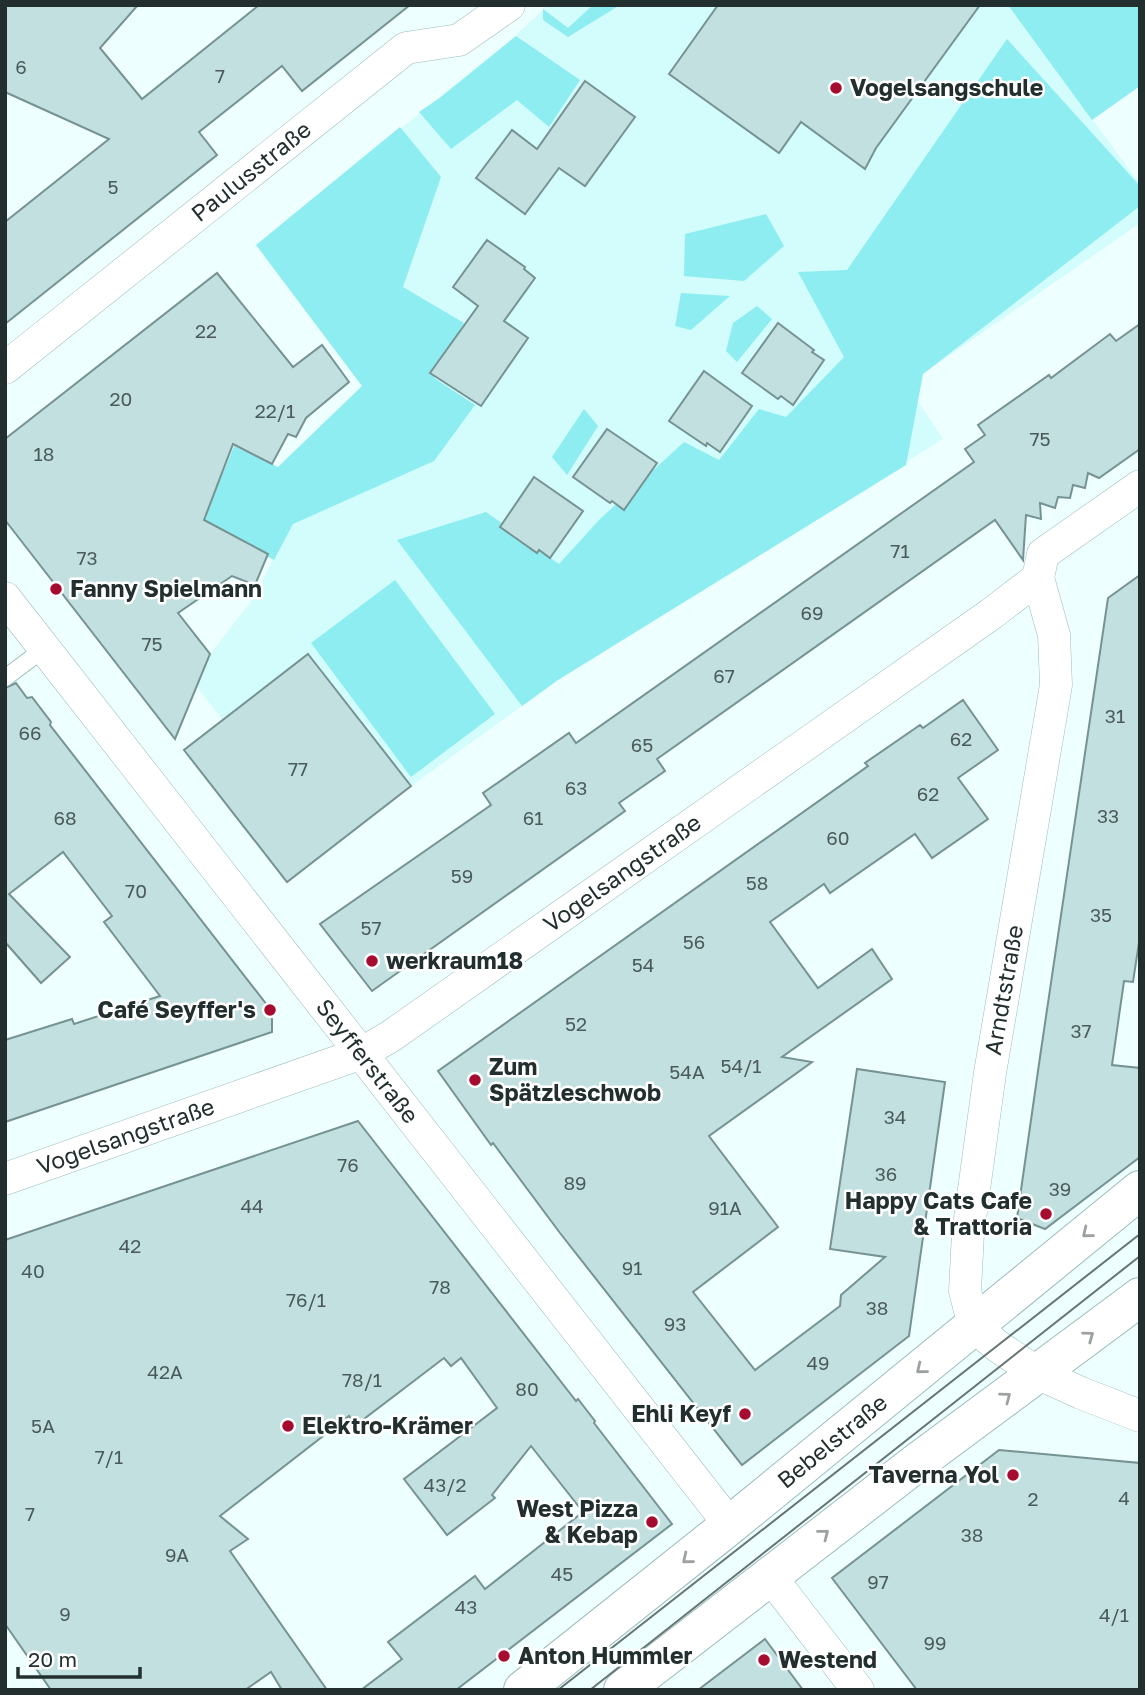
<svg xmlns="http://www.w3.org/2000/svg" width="1145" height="1695" viewBox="0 0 1145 1695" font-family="'Golos Text',sans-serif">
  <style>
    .built { fill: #d3fcfd }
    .green { fill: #8dedf0 }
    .building { fill: #c2e0e0; stroke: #769293; stroke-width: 2 }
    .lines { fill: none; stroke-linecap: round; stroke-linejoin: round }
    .lane-casing { stroke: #9ebbbc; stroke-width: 18 }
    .street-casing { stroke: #9ebbbc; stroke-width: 33 }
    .secondary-casing { stroke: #9ebbbc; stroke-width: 40 }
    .lane { stroke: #fff; stroke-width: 16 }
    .street { stroke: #fff; stroke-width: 32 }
    .secondary { stroke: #fff; stroke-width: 38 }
    .tram { stroke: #667474; stroke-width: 2 }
    .oneway { stroke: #9ca1a1 }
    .poi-dot { fill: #a60c2f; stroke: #fff; stroke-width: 2.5 }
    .labels { text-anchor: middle; stroke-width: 5; stroke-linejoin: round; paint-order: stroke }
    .number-label { font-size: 19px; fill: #4b5b5b }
    .poi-label { font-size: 23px; font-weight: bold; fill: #232f2f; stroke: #fff; text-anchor: start }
    .street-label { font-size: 23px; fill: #232f2f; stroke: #fff }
  </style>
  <rect width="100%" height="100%" fill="#edffff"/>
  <polygon class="built" points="548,5 1008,5 1140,184 1140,223 907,385 943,439 558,680 411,786 286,881 185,752 224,722 191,679 256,595 292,518 404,435 257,245 514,37"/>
  <g class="green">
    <polygon points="593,5 620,5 568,37 543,20 543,9 568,28"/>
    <polygon points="1008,5 1140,5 1140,86 1092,120"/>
    <polygon points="516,36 580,80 549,127 517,100 451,149 419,112 441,97"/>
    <polygon points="1007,39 1140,186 1140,206 923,374 906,465 558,680 522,706 397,540 486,512 559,564 600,519 684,442 719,460 759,409 786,417 844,357 798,272 847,270"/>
    <polygon points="400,127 441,177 403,287 464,323 434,378 475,405 434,461 293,524 274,560 203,522 234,446 278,467 362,386 256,245"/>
    <polygon points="766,214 784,246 744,281 684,276 685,234"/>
    <polygon points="681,293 730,296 691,330 675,326"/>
    <polygon points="757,306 772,319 737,362 726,351 733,323"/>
    <polygon points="584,409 598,426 567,475 552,457"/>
    <polygon points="395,580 495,714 411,777 311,643"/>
  </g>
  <g class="building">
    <polygon points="5,5 138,5 100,48 142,99 259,5 410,5 302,91 282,66 199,132 217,155 5,324 5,222 109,139 5,92"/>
    <polygon points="718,5 980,5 876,148 865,169 801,122 779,153 669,74"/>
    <polygon points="585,81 635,117 585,186 559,168 525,214 476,178 512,130 537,149"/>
    <polygon points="487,240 525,267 524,269 535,278 504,321 528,338 481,406 430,373 478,306 453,287"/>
    <polygon points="217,273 293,367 322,345 349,382 306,418 296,437 288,434 272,464 233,444 204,520 268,554 255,585 232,576 178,613 210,654 175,739 5,520 5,439"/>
    <polygon points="778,323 814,350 812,352 824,360 793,405 781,396 778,399 742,373"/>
    <polygon points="1140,324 1140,449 1099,478 1088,473 1085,488 1073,485 1070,498 1058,497 1055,508 1040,503 1041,519 1026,515 1023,560 995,520 657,759 665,771 619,803 625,811 372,991 320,924 491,805 483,793 569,733 576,743 974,462 965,449 985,435 978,425 1049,375 1051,378 1110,334 1116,341"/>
    <polygon points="704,371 752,406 720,452 707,443 706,446 669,421"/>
    <polygon points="607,429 657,463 624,510 612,501 610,503 573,477"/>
    <polygon points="534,477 583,511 550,558 539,550 537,553 500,527"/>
    <polygon points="1140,575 1140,936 1133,982 1124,981 1112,1065 1140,1068 1140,1157 1045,1229 1017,1218 1040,1057 1108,598"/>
    <polygon points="308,654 411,786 287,882 184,750"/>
    <polygon points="16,683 27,698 32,697 51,722 50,725 267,1005 272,1019 272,1032 5,1122 5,1040 72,1019 74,1024 160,996 104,922 112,916 63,852 9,894 70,957 41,983 5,942 5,688"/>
    <polygon points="963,700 998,750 958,778 988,819 932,858 915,834 830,893 824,884 770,922 818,988 872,949 892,979 782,1057 812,1062 709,1136 778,1227 693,1292 755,1370 840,1306 841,1295 885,1257 830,1249 857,1069 945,1082 909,1336 742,1465 560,1233 493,1143 491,1145 438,1071 868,766 865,763 920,725 923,728"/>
    <polygon points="358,1121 576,1401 578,1399 595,1421 594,1423 672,1524 456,1690 361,1690 402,1659 388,1642 475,1576 485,1589 583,1512 531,1446 492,1495 495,1498 447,1535 404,1479 497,1408 461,1358 451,1366 444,1358 356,1425 349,1416 220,1516 248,1539 230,1551 327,1690 282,1690 271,1672 245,1690 51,1690 5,1624 5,1240"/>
    <polygon points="999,1450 1140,1463 1140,1690 917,1690 832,1578"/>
    <polygon points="765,1639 803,1690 698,1690"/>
  </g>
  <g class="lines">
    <defs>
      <polyline id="lane" points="5,678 45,648"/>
      <g id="street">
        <path id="s1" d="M5,368l401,-320 53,-8 50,-35"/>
        <polyline points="1038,578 1054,635 1056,685 990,1073 968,1233 965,1291 974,1326 996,1345 1037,1373 1081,1393 1140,1416"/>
        <path id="s2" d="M5,598l725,927"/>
        <path id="s3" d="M5,1179l357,-126 29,-17 600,-422 47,-36 5,-24 97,-68"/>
        <polyline points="770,1576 858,1690"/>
      </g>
      <g id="secondary">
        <path id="s4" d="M523,1690l207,-165 410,-335"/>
        <polyline points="623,1690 915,1464 1140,1297"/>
      </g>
    </defs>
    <use href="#lane" class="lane-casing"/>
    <use href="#street" class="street-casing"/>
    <use href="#secondary" class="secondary-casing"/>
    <use href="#lane" class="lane"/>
    <use href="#street" class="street"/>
    <use href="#secondary" class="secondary"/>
    <g class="tram">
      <polyline points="558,1690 1140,1234"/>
      <polyline points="590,1690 1140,1256"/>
    </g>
  </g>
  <defs><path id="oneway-chevron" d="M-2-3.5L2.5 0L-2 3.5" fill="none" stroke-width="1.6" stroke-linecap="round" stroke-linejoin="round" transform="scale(1.75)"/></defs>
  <g class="oneway">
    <use href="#oneway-chevron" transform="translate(1087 1233) rotate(141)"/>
    <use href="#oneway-chevron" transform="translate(1089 1336) rotate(-36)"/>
    <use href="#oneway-chevron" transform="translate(921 1369) rotate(141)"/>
    <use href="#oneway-chevron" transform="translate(1006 1397) rotate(-37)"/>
    <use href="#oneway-chevron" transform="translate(824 1534) rotate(-38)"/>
    <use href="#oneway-chevron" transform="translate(687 1559) rotate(141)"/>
  </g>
  <g class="poi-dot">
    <circle cx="836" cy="88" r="7"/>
    <circle cx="56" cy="589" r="7"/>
    <circle cx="372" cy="961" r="7"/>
    <circle cx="270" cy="1010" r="7"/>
    <circle cx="475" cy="1080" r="7"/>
    <circle cx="1046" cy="1214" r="7"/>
    <circle cx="745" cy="1414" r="7"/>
    <circle cx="288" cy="1426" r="7"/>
    <circle cx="1013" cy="1475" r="7"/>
    <circle cx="652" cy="1522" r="7"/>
    <circle cx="504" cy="1656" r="7"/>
    <circle cx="764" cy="1660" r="7"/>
  </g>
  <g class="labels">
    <g class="number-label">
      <text x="21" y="74">6</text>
      <text x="220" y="83">7</text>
      <text x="113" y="194">5</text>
      <text x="206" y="338">22</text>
      <text x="121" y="406">20</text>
      <text x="275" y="418">22/1</text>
      <text x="1040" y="446">75</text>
      <text x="44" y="461">18</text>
      <text x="900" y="558">71</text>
      <text x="87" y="565">73</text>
      <text x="812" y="620">69</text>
      <text x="152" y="651">75</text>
      <text x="724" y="683">67</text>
      <text x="1115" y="723">31</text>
      <text x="30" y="740">66</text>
      <text x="961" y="746">62</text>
      <text x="642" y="752">65</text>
      <text x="298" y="776">77</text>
      <text x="576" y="795">63</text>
      <text x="928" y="801">62</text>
      <text x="1108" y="823">33</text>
      <text x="65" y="825">68</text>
      <text x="533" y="825">61</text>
      <text x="838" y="845">60</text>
      <text x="462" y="883">59</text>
      <text x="757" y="890">58</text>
      <text x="136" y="898">70</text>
      <text x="1101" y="922">35</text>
      <text x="371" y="935">57</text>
      <text x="694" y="949">56</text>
      <text x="643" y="972">54</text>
      <text x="576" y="1031">52</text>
      <text x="1081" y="1038">37</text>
      <text x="741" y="1073">54/1</text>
      <text x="687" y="1079">54A</text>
      <text x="895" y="1124">34</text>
      <text x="348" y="1172">76</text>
      <text x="886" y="1181">36</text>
      <text x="575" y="1190">89</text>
      <text x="1060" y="1196">39</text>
      <text x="252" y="1213">44</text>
      <text x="725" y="1215">91A</text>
      <text x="130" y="1253">42</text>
      <text x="632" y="1275">91</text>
      <text x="33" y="1278">40</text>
      <text x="440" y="1294">78</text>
      <text x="306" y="1307">76/1</text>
      <text x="877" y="1315">38</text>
      <text x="675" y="1331">93</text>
      <text x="818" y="1370">49</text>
      <text x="165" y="1379">42A</text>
      <text x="362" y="1387">78/1</text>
      <text x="527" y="1396">80</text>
      <text x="43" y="1433">5A</text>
      <text x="109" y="1464">7/1</text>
      <text x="445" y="1492">43/2</text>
      <text x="1124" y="1505">4</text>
      <text x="1033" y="1506">2</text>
      <text x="30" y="1521">7</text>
      <text x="972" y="1542">38</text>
      <text x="177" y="1562">9A</text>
      <text x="562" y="1581">45</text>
      <text x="878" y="1589">97</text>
      <text x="466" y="1614">43</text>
      <text x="65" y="1621">9</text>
      <text x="1114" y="1622">4/1</text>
      <text x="935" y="1650">99</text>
    </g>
    <g class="poi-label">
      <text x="850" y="96">Vogelsangschule</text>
      <text x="70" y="597">Fanny Spielmann</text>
      <text x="386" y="969">werkraum18</text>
      <text x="256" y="1018" text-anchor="end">Café Seyffer's</text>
      <text x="489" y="1075">Zum<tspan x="489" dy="26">Spätzleschwob</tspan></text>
      <text x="1032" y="1209" text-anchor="end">Happy Cats Cafe<tspan x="1032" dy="26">&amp; Trattoria</tspan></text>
      <text x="731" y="1422" text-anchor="end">Ehli Keyf</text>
      <text x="302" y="1434">Elektro-Krämer</text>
      <text x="999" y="1483" text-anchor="end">Taverna Yol</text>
      <text x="638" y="1517" text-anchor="end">West Pizza<tspan x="638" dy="26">&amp; Kebap</tspan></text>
      <text x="518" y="1664">Anton Hummler</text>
      <text x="778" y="1668">Westend</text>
    </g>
    <g class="street-label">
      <text dy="8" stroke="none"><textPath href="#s1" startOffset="315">Paulusstraße</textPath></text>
      <text dy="8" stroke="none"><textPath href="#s3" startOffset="695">Vogelsangstraße</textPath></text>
      <text transform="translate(1004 990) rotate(-80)" y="8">Arndtstraße</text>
      <text dy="8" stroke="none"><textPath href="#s2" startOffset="588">Seyfferstraße</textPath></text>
      <text dy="8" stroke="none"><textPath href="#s3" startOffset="128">Vogelsangstraße</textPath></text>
      <text dy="8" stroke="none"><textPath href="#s4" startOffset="397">Bebelstraße</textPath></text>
    </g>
  </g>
  <rect width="1145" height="1695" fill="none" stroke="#232f2f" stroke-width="14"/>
  <path d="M18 1667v10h122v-10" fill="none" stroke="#232f2f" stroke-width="3.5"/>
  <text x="28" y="1667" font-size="21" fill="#232f2f" stroke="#ffffff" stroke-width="5" paint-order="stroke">20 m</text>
</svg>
